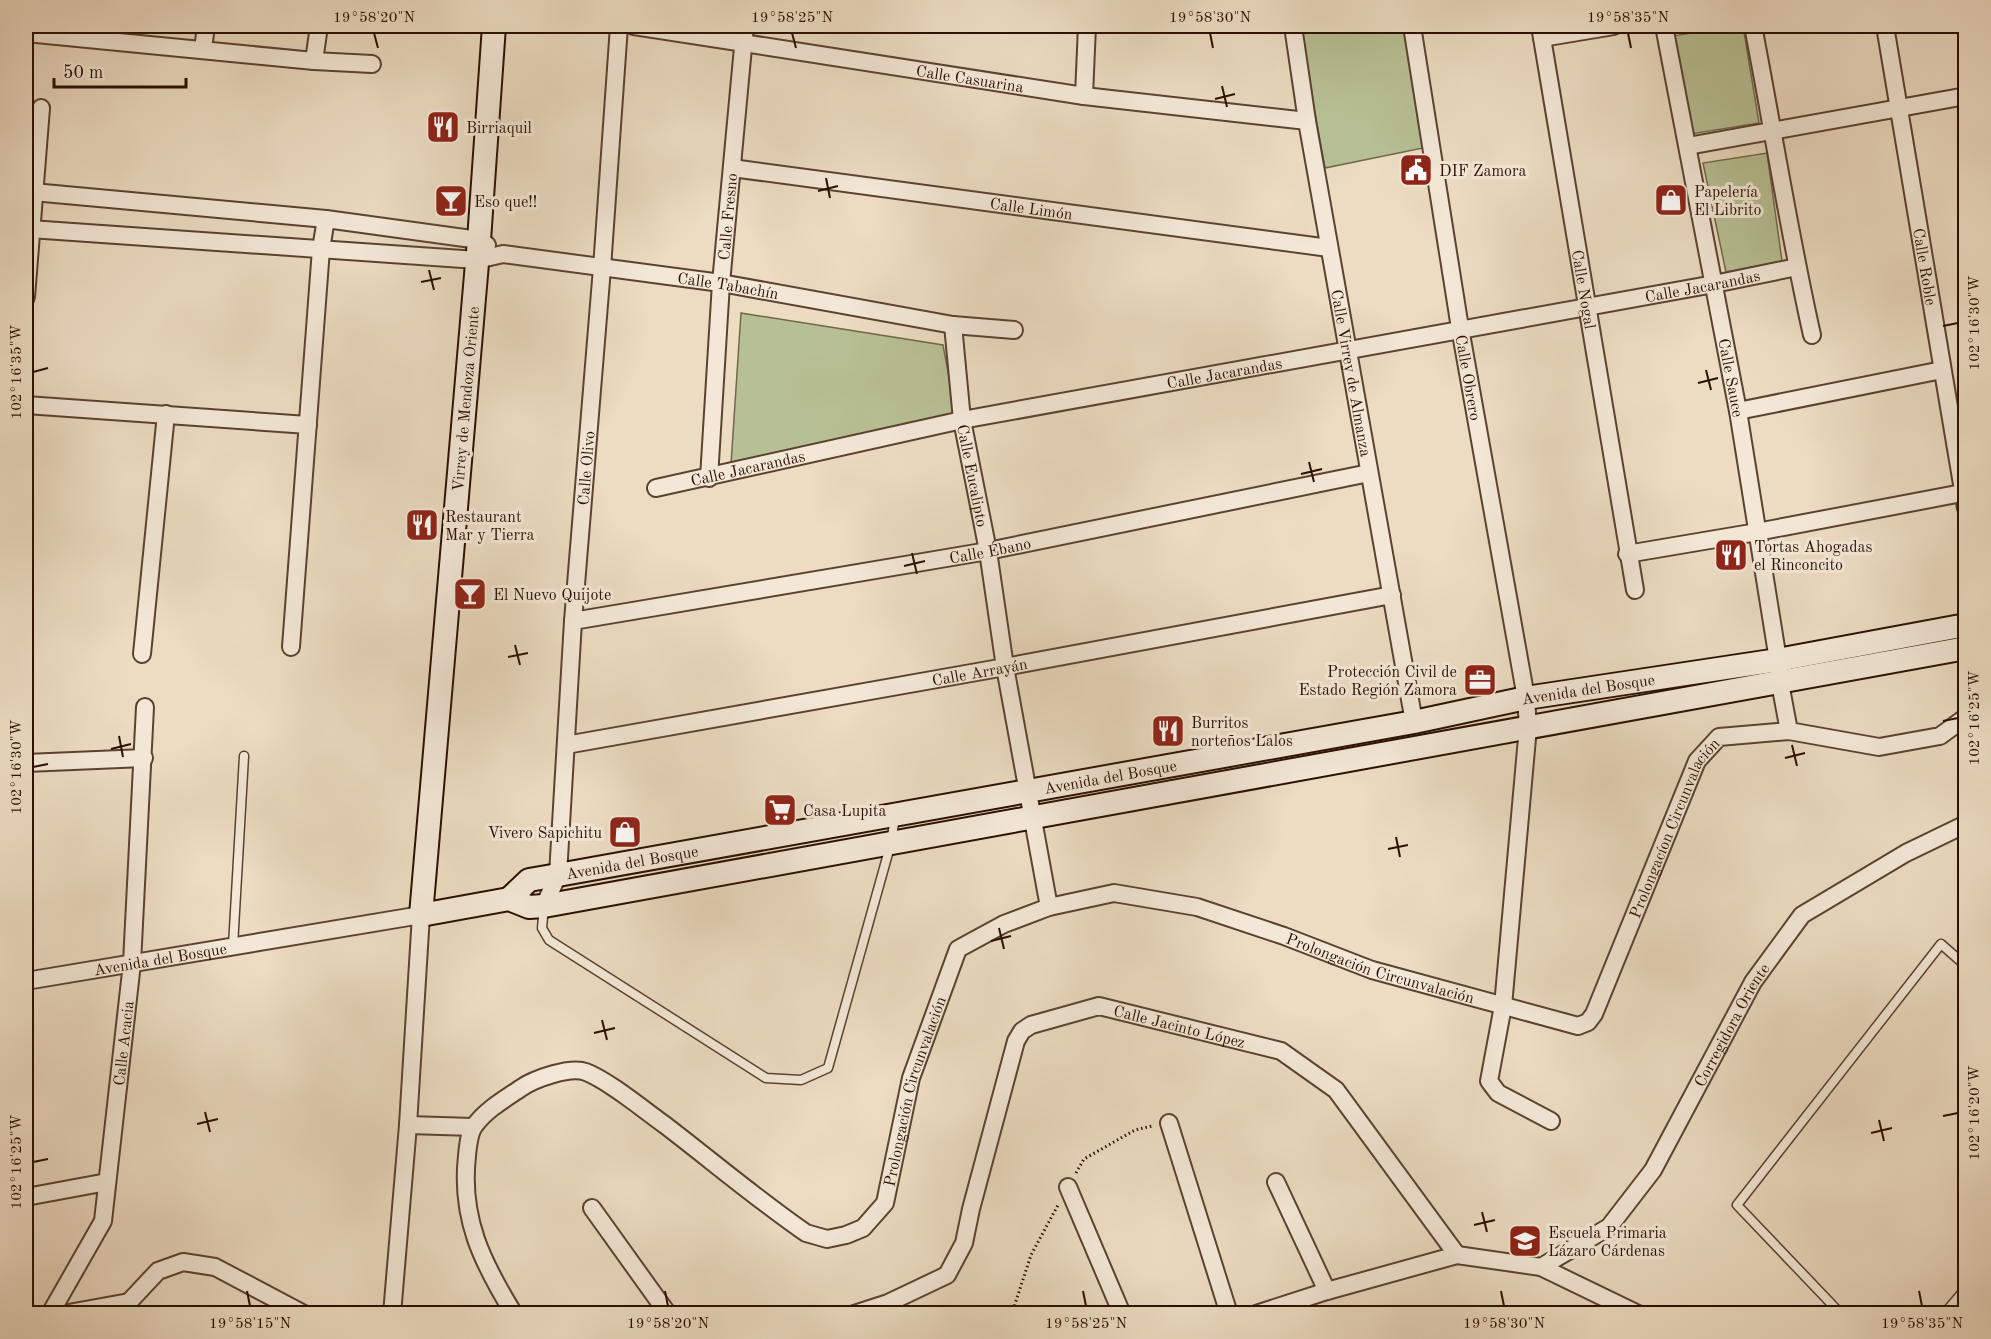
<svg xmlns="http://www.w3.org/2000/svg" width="1991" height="1339" viewBox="0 0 1991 1339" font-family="'Old Standard TT',serif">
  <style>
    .green { fill: #b7c094; stroke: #71684a; stroke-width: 1.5 }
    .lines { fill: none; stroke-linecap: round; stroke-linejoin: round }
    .lane-casing { stroke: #5b4230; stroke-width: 11 }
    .street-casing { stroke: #5b4230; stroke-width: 20 }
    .secondary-casing { stroke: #2b0f00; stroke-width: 26 }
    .path { stroke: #2b0f00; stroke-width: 3; stroke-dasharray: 1.5 3; stroke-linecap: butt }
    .lane { stroke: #f3e8d7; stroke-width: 8 }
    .street { stroke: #f3e8d7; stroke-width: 16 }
    .secondary { stroke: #f3e8d7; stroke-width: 22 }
    .ticks { fill: none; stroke: #2b0f00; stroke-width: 2 }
    .labels { text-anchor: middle; stroke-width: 6; stroke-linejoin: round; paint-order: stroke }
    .street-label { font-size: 16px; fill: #2b0f00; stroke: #f3e8d7 }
    .poi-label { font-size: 16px; fill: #2b0f00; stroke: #f3e8d7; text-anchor: start }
    .neatline { fill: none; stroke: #2b0f00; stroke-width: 2 }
    .ticks-label { font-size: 15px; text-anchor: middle; fill: #2b0f00 }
  </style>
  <rect width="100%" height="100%" fill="#ecdcc2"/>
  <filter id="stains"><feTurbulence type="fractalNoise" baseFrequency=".00333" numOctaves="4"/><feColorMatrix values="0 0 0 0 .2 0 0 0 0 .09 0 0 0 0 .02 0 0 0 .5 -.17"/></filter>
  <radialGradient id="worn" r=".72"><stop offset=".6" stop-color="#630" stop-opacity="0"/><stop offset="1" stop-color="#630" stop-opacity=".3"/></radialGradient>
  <g class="green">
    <polygon points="1299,26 1407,26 1423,148 1325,168"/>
    <polygon points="1734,26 1743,26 1759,123 1691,134 1673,36"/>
    <polygon points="1767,153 1782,261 1726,272 1703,163"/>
    <polygon points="741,313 943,345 957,420 731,464"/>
  </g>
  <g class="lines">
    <defs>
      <g id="lane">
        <polyline points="544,906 542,928 549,940 766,1078 801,1080 828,1068 891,843 895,817"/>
        <polyline points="233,946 244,756"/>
        <polyline points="1841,1314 1737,1205 1941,944 1966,966"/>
        <polyline points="1944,1314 1966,1288"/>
      </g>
      <g id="street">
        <path id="s1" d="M634,26l450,70 223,25"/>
        <path id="s2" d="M1293,26l14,95 107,601"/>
        <path id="s3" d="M1412,26l48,302 66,370 2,29 -25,279 -14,75 9,12 53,28"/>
        <path id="s4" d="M1540,26l95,564"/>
        <path id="s5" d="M1664,26l74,385 40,249 2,23 9,48"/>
        <path d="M1753,26c20,103 36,207 59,309"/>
        <path id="s6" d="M1885,26l81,482"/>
        <polyline points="26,33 314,61 372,64"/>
        <polyline points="1542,38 1614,26"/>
        <polyline points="203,49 206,26"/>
        <polyline points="314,61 319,26"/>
        <polyline points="1084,96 1087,26"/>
        <polyline points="1688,146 1966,96"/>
        <path id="s7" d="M732,168l597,80"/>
        <polyline points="33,192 326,219 479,240 487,245"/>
        <path id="s8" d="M30,229l447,31 26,-6 218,29 232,42 61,5"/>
        <polyline points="26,297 41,108"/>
        <path id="s9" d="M953,325l9,95 26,131 17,116 44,240"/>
        <polyline points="26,405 308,425"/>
        <polyline points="1738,411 1942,370"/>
        <path id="s10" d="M709,478l12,-195 24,-257"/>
        <path id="s11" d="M656,488l306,-68 752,-136 83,-17"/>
        <polyline points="1627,554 1757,532 1962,493"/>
        <path id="s12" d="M573,621l415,-70 381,-78"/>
        <polyline points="291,647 321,249 326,219"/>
        <polyline points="142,654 166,414"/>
        <path id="s13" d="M566,745l439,-78 387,-72"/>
        <polyline points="26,763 144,758"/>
        <path id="s14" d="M544,906l14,-31 15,-254 29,-353 17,-242"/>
        <path id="s15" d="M26,981l395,-66 -13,210 -16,189"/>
        <polyline points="1169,1123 1229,1314"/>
        <polyline points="408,1125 473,1127"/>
        <polyline points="1276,1182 1327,1291"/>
        <polyline points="1068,1187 1122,1314"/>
        <polyline points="26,1197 107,1182"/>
        <polyline points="592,1208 668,1314"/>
        <path id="s16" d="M1541,1267l68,-40 44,-57 100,-188 49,-67 104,-62 60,-29"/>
        <path id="s17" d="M50,1314l53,-93 29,-258 13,-256"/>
        <polyline points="63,1314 129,1302"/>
        <polyline points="125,1314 129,1302 158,1271 183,1262 215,1267 304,1314"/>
        <path id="s18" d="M514,1314c-32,-52 -54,-96 -47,-158 1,-10 2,-24 8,-31 12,-16 30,-26 46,-37 13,-9 49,-22 65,-16 23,9 58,38 79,53 47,36 93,75 141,108l21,6 19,-4 17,-7 22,-25 26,-125 47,-129 46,-25 45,-17 65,-14 83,14 87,29 88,34 206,56 10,-4 6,-8 103,-253 22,-24 70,-6 90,16 61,-11 26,-19"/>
        <path id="s19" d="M854,1314l34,-11 59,-28 17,-32 7,-34 45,-168 6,-10 9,-6 68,-19 182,45 55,39 121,165"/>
        <polyline points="1256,1314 1327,1291 1457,1255 1541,1267 1638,1314"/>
      </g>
      <g id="secondary">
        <polyline points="494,26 479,240 421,915 509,899 529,907 544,906 1966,648"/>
        <path id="s20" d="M509,899l20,-19 29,-5 856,-153 112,-24 252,-38 188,-35"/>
      </g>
    </defs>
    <use href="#lane" class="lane-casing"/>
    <use href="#street" class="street-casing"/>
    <use href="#secondary" class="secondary-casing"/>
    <g class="path">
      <polyline points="1076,1173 1084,1159 1135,1130 1152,1126"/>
      <polyline points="1004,1314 1014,1307 1031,1255 1058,1205"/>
    </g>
    <use href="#lane" class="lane"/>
    <use href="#street" class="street"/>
    <use href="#secondary" class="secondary"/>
  </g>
  <path class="ticks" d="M374,33l4,15M792,33l4,15M1210,33l3,15M1628,33l3,15M1222,86l5,21M1215,99l20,-5M826,178l4,20M818,191l20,-5M429,270l5,20M421,282l20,-4M1943,326l15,-3M1706,370l5,20M33,372l15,-4M1698,383l20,-5M1309,462l5,20M1301,474l21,-5M912,553l5,21M904,566l21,-5M515,645l5,20M508,657l20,-4M1943,721l15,-3M119,736l4,21M1792,745l5,21M111,749l20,-5M1785,758l20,-5M33,767l15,-3M1396,837l4,20M1388,849l20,-4M999,928l5,21M991,941l20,-5M602,1020l5,20M594,1033l21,-5M205,1112l5,20M1943,1116l15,-3M1879,1120l5,21M197,1124l21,-5M1871,1133l21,-5M33,1162l15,-3M1482,1212l5,20M1474,1225l21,-5M247,1291l3,15M665,1291l3,15M1083,1291l3,15M1501,1291l3,15M1919,1291l3,15"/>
  <defs>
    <symbol id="restaurant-square" viewBox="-11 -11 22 22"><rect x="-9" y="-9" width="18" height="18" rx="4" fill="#8f2418" stroke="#f3e8d7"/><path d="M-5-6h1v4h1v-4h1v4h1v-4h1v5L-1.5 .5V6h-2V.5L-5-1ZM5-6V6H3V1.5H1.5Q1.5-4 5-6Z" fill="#fff"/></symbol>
    <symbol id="civic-square" viewBox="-11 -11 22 22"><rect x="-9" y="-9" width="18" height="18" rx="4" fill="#8f2418" stroke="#f3e8d7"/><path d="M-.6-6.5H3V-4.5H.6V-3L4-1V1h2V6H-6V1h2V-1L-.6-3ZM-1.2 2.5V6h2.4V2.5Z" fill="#fff"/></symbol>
    <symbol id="shop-square" viewBox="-11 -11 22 22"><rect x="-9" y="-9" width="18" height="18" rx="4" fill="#8f2418" stroke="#f3e8d7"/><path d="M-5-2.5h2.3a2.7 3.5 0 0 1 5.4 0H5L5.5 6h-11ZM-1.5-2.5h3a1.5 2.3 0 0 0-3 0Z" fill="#fff"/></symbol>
    <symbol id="bar-square" viewBox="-11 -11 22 22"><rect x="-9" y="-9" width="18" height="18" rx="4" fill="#8f2418" stroke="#f3e8d7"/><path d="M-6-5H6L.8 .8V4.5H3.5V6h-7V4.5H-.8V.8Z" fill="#fff"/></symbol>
    <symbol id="office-square" viewBox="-11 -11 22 22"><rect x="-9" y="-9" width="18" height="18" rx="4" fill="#8f2418" stroke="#f3e8d7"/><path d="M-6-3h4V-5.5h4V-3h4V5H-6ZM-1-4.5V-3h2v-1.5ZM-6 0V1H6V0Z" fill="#fff"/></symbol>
    <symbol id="supermarket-square" viewBox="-11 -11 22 22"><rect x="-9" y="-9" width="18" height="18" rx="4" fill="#8f2418" stroke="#f3e8d7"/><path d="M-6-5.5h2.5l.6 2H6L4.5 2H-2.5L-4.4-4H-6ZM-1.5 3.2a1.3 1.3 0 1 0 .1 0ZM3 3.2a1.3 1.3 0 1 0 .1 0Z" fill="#fff"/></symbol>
    <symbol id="school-square" viewBox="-11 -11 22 22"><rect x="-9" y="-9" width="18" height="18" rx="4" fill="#8f2418" stroke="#f3e8d7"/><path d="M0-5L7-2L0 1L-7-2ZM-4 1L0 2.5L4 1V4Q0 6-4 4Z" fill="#fff"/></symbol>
  </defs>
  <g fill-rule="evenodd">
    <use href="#restaurant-square" x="424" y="108" width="38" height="38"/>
    <use href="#civic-square" x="1397" y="151" width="38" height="38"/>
    <use href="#shop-square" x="1652" y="181" width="38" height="38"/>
    <use href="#bar-square" x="432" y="182" width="38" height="38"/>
    <use href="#restaurant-square" x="403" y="506" width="38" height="38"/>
    <use href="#restaurant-square" x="1712" y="536" width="38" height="38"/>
    <use href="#bar-square" x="451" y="575" width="38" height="38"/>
    <use href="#office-square" x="1461" y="661" width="38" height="38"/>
    <use href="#restaurant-square" x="1149" y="712" width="38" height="38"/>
    <use href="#supermarket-square" x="761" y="791" width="38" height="38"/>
    <use href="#shop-square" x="606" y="813" width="38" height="38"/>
    <use href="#school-square" x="1506" y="1222" width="38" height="38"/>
  </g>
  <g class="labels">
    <g class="street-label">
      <text dy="6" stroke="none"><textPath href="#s1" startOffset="340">Calle Casuarina</textPath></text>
      <text dy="6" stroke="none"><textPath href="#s7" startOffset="302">Calle Limón</textPath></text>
      <text dy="6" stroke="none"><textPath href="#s10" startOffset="262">Calle Fresno</textPath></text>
      <text dy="6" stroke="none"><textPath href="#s6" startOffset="244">Calle Roble</textPath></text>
      <text dy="6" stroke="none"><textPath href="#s11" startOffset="1066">Calle Jacarandas</textPath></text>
      <text dy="6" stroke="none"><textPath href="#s8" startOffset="702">Calle Tabachín</textPath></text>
      <text dy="6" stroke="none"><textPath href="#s4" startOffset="267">Calle Nogal</textPath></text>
      <text dy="6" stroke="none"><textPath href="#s11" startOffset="580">Calle Jacarandas</textPath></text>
      <text dy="6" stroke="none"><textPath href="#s2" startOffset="352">Calle Virrey de Almanza</textPath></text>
      <text dy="6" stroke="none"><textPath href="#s3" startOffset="356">Calle Obrero</textPath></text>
      <text dy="6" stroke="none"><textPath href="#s5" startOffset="358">Calle Sauce</textPath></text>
      <text transform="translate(465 399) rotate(-85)" y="6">Virrey de Mendoza Oriente</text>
      <text dy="6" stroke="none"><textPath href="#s14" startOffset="442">Calle Olivo</textPath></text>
      <text dy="6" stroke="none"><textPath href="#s11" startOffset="94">Calle Jacarandas</textPath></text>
      <text dy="6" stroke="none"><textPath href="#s9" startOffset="152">Calle Eucalipto</textPath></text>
      <text dy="6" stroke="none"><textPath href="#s12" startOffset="423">Calle Ébano</textPath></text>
      <text dy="6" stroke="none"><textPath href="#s13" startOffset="420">Calle Arrayán</textPath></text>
      <text dy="6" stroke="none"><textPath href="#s20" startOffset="1104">Avenida del Bosque</textPath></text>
      <text dy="6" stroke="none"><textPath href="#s20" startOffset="618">Avenida del Bosque</textPath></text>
      <text dy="6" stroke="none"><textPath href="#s18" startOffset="1834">Prolongacíon Circunvalación</textPath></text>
      <text dy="6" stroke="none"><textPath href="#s20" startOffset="132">Avenida del Bosque</textPath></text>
      <text dy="6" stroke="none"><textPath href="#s15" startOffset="136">Avenida del Bosque</textPath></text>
      <text dy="6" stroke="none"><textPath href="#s18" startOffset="1404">Prolongación Circunvalación</textPath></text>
      <text dy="6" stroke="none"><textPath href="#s16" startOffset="316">Corregidora Oriente</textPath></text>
      <text dy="6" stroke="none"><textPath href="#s19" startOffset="522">Calle Jacinto López</textPath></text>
      <text dy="6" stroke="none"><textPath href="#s17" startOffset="286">Calle Acacia</textPath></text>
      <text dy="6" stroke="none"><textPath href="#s18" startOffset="810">Prolongación Circunvalación</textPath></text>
    </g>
    <g class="poi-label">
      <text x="466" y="133">Birriaquil</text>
      <text x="1439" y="176">DIF Zamora</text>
      <text x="1694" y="197">Papelería<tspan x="1694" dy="18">El Librito</tspan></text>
      <text x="474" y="207">Eso que!!</text>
      <text x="445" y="522">Restaurant<tspan x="445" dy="18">Mar y Tierra</tspan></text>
      <text x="1754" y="552">Tortas Ahogadas<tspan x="1754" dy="18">el Rinconcito</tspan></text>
      <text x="493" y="600">El Nuevo Quijote</text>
      <text x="1457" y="677" text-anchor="end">Protección Civil de<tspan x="1457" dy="18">Estado Región Zamora</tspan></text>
      <text x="1191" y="728">Burritos<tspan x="1191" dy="18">norteños Lalos</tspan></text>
      <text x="803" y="816">Casa Lupita</text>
      <text x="602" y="838" text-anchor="end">Vivero Sapichitu</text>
      <text x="1548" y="1238">Escuela Primaria<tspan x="1548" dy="18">Lázaro Cárdenas</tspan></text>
    </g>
  </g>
  <rect width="1991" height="1339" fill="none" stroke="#ecdcc2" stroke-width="66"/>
  <path d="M54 78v9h132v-9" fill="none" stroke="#2b0f00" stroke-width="3"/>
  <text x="63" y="78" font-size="18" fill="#2b0f00" stroke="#f3e8d7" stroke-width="4.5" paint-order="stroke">50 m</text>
  <rect x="33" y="33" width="1925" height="1273" class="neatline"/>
  <g class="ticks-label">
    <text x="374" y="22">19°58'20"N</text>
    <text x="792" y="22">19°58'25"N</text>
    <text x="1210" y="22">19°58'30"N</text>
    <text x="1628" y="22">19°58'35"N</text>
    <text transform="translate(1974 323) rotate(-90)" y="5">102°16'30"W</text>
    <text transform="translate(16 372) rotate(-90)" y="5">102°16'35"W</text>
    <text transform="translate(1974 718) rotate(-90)" y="5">102°16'25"W</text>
    <text transform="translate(16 767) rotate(-90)" y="5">102°16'30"W</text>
    <text transform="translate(1974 1113) rotate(-90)" y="5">102°16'20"W</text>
    <text transform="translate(16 1162) rotate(-90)" y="5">102°16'25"W</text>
    <text x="250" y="1328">19°58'15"N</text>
    <text x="668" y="1328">19°58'20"N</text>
    <text x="1086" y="1328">19°58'25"N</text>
    <text x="1504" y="1328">19°58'30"N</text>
    <text x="1922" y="1328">19°58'35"N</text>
  </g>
  <rect width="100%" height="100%" filter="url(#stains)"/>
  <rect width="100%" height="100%" fill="url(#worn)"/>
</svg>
